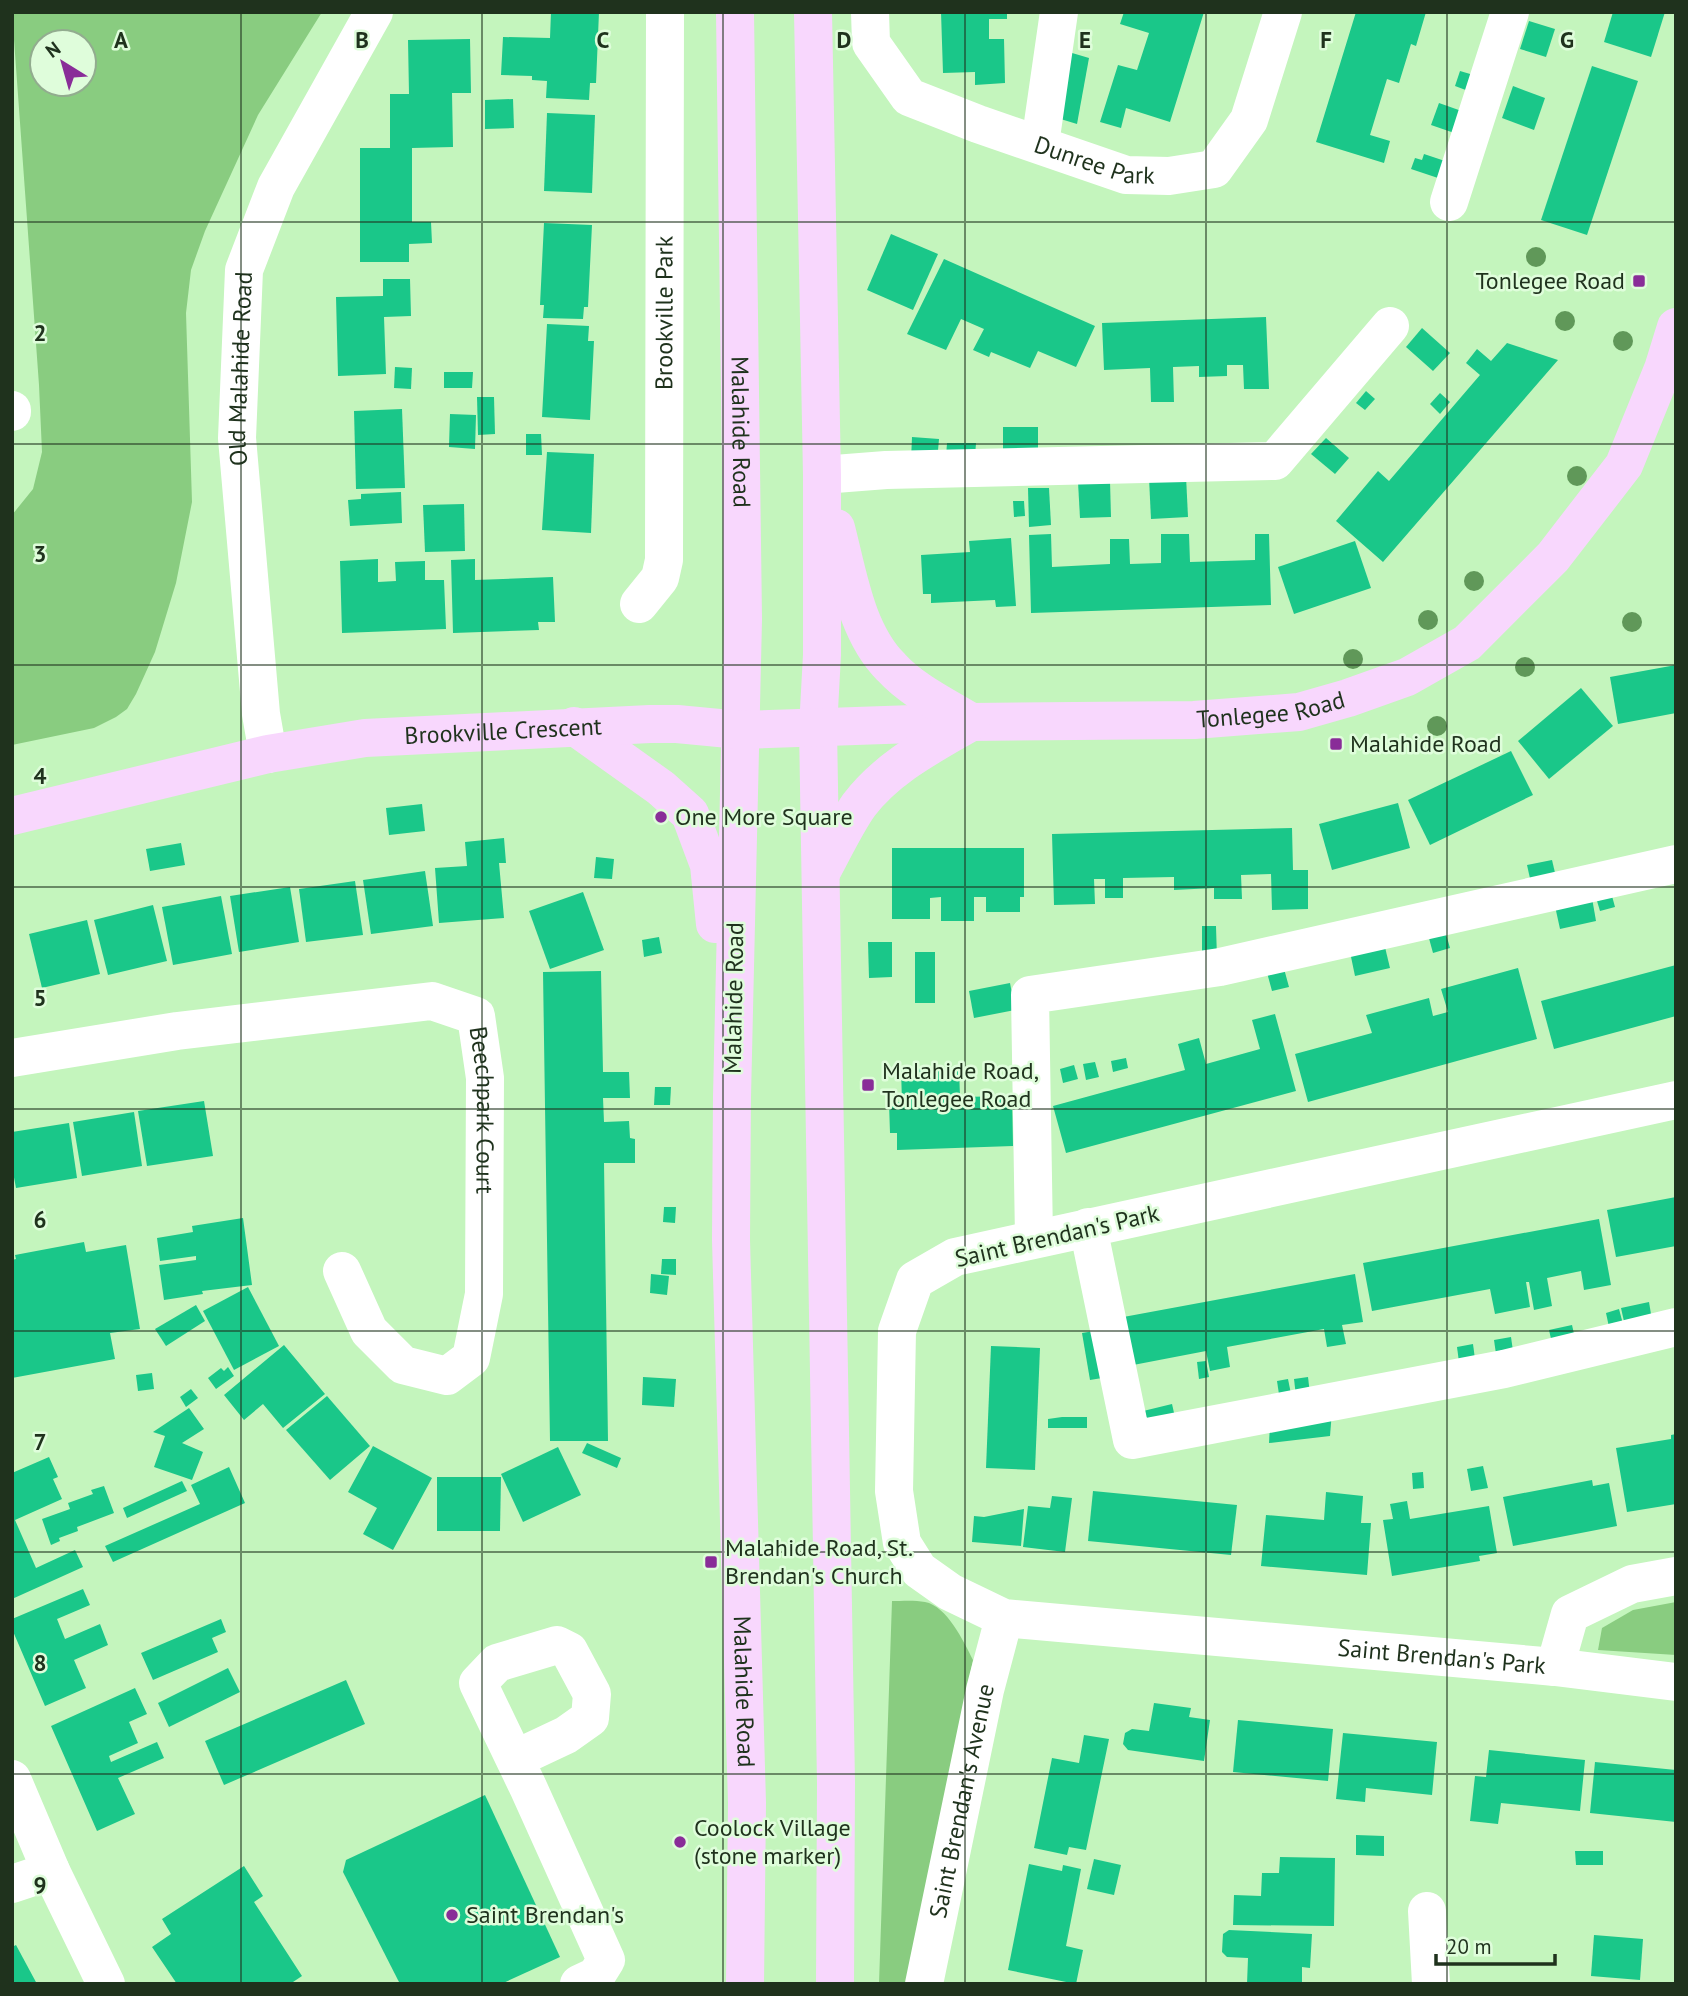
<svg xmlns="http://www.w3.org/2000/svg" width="1688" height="1996" viewBox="0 0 1688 1996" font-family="'PT Sans',sans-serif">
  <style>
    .green { fill: #89cc80; fill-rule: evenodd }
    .building { fill: #1ac789 }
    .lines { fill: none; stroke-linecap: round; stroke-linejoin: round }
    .minor { stroke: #fff; stroke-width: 38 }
    .major { stroke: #f8d7fd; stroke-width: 38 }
    .tree { fill: #609859 }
    .grid { fill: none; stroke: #1f321d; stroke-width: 2; stroke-opacity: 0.55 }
    .poi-dot { fill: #892d98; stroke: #dffddb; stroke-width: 2.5 }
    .labels { text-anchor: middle; stroke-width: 5; stroke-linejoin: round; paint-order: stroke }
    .street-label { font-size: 24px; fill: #1f321d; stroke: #dffddb }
    .poi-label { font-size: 24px; fill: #1f321d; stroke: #dffddb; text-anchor: start }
    .grid-label { font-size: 23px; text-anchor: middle; font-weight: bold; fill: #1f321d; stroke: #dffddb; stroke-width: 5; stroke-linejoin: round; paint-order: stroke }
  </style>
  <rect width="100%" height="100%" fill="#c4f5bd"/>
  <g class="green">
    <path d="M12,12h310l-64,103 -53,116 -14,39 -5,43 6,189 -16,81 -21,69 -19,42 -9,15 -11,8 -22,11 -82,17v-230l21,-26 9,-37 -3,-67zM42,42h42v42h-42z"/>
    <path d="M892,1601c10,0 23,-1 33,1 22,4 39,40 48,58l-66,324h-28z"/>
    <polygon points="1676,1602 1676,1655 1598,1650 1602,1628 1633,1610"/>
  </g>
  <g class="building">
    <polygon points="551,12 599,12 596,83 590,83 589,100 546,98 547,81 532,80 532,76 501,75 503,37 550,38"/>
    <polygon points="941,12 1007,12 1007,19 989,19 989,39 1004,39 1005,83 975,85 975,72 943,73"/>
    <polygon points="1124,12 1204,12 1170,122 1126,108 1121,128 1100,122 1118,65 1137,70 1149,33 1120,24"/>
    <polygon points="1356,12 1426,12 1416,46 1411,44 1399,83 1387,79 1370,135 1390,141 1384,163 1316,142"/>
    <polygon points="1613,12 1665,12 1651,57 1604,42"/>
    <polygon points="1529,21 1555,29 1546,57 1520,49"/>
    <polygon points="470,39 471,93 452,93 453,147 412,148 412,222 431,222 432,243 409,244 409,262 360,262 360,148 390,148 390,94 409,94 408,40"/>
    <polygon points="1062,50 1089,58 1077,124 1054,117"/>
    <polygon points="1592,66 1638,81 1587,235 1541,220"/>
    <polygon points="1460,71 1477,76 1471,92 1455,86"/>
    <polygon points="1513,86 1545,98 1534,130 1502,118"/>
    <polygon points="513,99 514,128 485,129 485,100"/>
    <polygon points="1439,103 1470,114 1463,136 1431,125"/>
    <polygon points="547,113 595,115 592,193 544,191"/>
    <polygon points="1424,154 1451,163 1444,180 1411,169 1415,158 1422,160"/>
    <polygon points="544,223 592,225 588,307 584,307 583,319 543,318 544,305 540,305"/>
    <polygon points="891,234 938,254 913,310 867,290"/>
    <polygon points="944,259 1095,326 1076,367 1038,351 1030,368 991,352 989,357 973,350 984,329 961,319 946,350 907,334"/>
    <polygon points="383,279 410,279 411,316 384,317 386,374 338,376 336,297 383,296"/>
    <polygon points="1266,317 1269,389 1244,389 1243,365 1227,365 1227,376 1199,377 1199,366 1173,367 1174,402 1151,402 1150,368 1104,370 1102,323"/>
    <polygon points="547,324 589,326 588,341 594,341 590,420 542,417"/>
    <polygon points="1422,328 1450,353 1433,371 1406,347"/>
    <polygon points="1507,343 1558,360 1383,562 1336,521 1378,471 1389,481 1480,375 1466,363 1477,349 1491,361"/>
    <polygon points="395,367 412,368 411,389 394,388"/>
    <polygon points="444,372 473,372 472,388 444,388"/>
    <polygon points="1366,391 1375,399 1365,410 1356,403"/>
    <polygon points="1440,393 1450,402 1440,414 1430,404"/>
    <polygon points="477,397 494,397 495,434 478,435"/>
    <polygon points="402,409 405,488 356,489 354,411"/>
    <polygon points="450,414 476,415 475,449 449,447"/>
    <polygon points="1003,427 1038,427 1038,459 1003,460"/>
    <polygon points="526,434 541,434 542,455 526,455"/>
    <polygon points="912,437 939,439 937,462 911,461"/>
    <polygon points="1326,438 1349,458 1335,474 1311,454"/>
    <polygon points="947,443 976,443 975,457 946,457"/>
    <polygon points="547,452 594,454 591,533 542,530"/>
    <polygon points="1186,476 1188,517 1151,519 1149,478"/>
    <polygon points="1110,481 1111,517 1080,518 1078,482"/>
    <polygon points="1028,488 1049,488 1051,525 1029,527"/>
    <polygon points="401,492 402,523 350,526 348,500 361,499 361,494"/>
    <polygon points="1013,501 1024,501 1025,516 1014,517"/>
    <polygon points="464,504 465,551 425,552 423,505"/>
    <polygon points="1051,534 1052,567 1110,564 1110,539 1129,539 1130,564 1161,563 1161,534 1189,534 1190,562 1255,560 1255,534 1269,534 1271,605 1031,613 1029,535"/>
    <polygon points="1011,538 1016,606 996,607 995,600 931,603 931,594 923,594 921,555 970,552 969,541"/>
    <polygon points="1355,541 1371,588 1294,614 1278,567"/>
    <polygon points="378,559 378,582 396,581 395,562 425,561 425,580 444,580 446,629 342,633 340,561"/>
    <polygon points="475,559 475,580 553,577 555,622 538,622 539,630 453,633 451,560"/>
    <polygon points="1676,665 1676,713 1618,724 1610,677"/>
    <polygon points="1581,688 1613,726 1549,779 1518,741"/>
    <polygon points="1511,751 1533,795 1430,845 1408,800"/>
    <polygon points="1398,803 1410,848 1332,870 1319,824"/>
    <polygon points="422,804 425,831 389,835 386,808"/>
    <polygon points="1292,828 1293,870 1308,870 1308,909 1272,910 1271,874 1241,875 1242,899 1214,899 1214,888 1174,890 1174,877 1123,878 1123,898 1105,898 1105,879 1094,879 1095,904 1054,905 1052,834"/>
    <polygon points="504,838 506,863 499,863 504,918 439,923 435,868 467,866 465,842"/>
    <polygon points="181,843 185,865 150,871 146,849"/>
    <polygon points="892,848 1024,848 1024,897 1020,897 1020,912 986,912 986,897 974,897 974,921 941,921 941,897 930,898 930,919 892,919"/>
    <polygon points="596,857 614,859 612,879 594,878"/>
    <polygon points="1552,860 1556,877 1531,883 1527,865"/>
    <polygon points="425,871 433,926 371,934 363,880"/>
    <polygon points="355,881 363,935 306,942 299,889"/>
    <polygon points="290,887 299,942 239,952 230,896"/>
    <polygon points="583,892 604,950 550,969 529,911"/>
    <polygon points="221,896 232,954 173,965 162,907"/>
    <polygon points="1612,896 1615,907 1600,911 1597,901"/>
    <polygon points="1592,898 1596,921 1560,929 1555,906"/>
    <polygon points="153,905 167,961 108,975 94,920"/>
    <polygon points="87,920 100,974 42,988 29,934"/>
    <polygon points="1202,926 1216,926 1217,959 1202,959"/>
    <polygon points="1444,927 1450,948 1433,953 1427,931"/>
    <polygon points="659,937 662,953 644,957 642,940"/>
    <polygon points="868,942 892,942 892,977 869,978"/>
    <polygon points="1384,943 1390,968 1355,976 1350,952"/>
    <rect x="915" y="952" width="20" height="51"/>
    <polygon points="1283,965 1289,987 1272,991 1266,969"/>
    <polygon points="1676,965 1676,1016 1554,1049 1541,1001"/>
    <polygon points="1518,968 1537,1039 1308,1102 1295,1054 1372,1033 1366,1015 1429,998 1433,1016 1448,1012 1441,989"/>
    <polygon points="601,971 603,1072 629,1072 630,1098 603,1098 604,1122 629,1121 630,1138 635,1139 635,1163 604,1163 608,1441 550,1441 543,972"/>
    <polygon points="1010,983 1015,1010 974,1018 969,991"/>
    <polygon points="1275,1014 1296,1091 1066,1153 1053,1106 1185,1070 1178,1044 1199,1038 1206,1064 1260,1049 1252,1020"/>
    <polygon points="1126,1058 1128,1068 1113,1072 1111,1061"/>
    <polygon points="1095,1062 1099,1077 1086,1080 1083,1064"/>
    <polygon points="1074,1065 1078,1079 1063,1083 1060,1069"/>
    <polygon points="959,1068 960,1097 1012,1096 1013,1146 897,1150 897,1133 890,1133 889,1103 902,1102 901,1069"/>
    <polygon points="655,1087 671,1087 670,1105 654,1105"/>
    <polygon points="204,1101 213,1156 147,1166 138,1111"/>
    <polygon points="134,1112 142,1166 82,1176 73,1122"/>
    <polygon points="69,1123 77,1178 16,1188 12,1167 12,1132"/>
    <polygon points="1676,1197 1676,1246 1616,1257 1607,1210"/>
    <polygon points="664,1207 676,1207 675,1223 663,1222"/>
    <polygon points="243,1218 252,1285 202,1291 203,1294 164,1300 159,1265 196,1260 196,1256 160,1261 157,1238 193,1232 192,1226"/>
    <polygon points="1599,1219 1611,1285 1584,1290 1581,1271 1547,1278 1552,1306 1534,1310 1529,1282 1526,1282 1530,1307 1495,1314 1490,1289 1372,1311 1363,1263"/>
    <polygon points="84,1242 86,1252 126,1245 140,1329 110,1333 115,1359 12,1378 12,1260 16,1259 15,1255"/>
    <polygon points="662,1259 676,1259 676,1275 661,1274"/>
    <polygon points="651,1274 669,1276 667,1295 650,1293"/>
    <polygon points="1355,1274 1363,1322 1342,1325 1346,1344 1327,1347 1324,1329 1227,1347 1230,1367 1210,1371 1206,1351 1128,1366 1118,1318"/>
    <polygon points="248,1287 279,1346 234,1370 203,1311"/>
    <polygon points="1649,1302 1652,1320 1625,1326 1621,1308"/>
    <polygon points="196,1305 205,1321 166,1346 155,1329"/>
    <polygon points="1619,1309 1623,1324 1609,1327 1606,1313"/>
    <polygon points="1572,1325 1575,1338 1552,1343 1549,1330"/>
    <polygon points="1100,1330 1108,1377 1090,1380 1082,1333"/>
    <polygon points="1511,1337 1513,1351 1496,1354 1494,1340"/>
    <polygon points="1473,1344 1475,1359 1459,1362 1457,1347"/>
    <polygon points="284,1345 325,1394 283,1428 263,1404 244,1420 224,1395"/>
    <polygon points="991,1346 1040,1348 1035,1470 986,1468"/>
    <polygon points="1206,1361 1209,1377 1199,1379 1197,1362"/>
    <polygon points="228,1367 234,1376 216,1389 208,1378 221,1368 224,1371"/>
    <polygon points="152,1373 154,1389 138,1391 136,1375"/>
    <polygon points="643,1377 676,1379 674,1407 642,1405"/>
    <polygon points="1308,1377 1310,1394 1296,1396 1294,1379"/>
    <polygon points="1288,1379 1292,1399 1280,1401 1277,1381"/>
    <polygon points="191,1389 198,1398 186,1407 180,1397"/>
    <polygon points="327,1396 370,1446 330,1480 286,1430"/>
    <polygon points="1172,1404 1177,1426 1140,1434 1135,1413"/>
    <polygon points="189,1408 204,1429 182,1443 203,1452 192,1480 154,1467 165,1436 153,1432"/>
    <polygon points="1332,1411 1330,1436 1269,1443 1270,1425"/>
    <polygon points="1062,1417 1087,1417 1087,1428 1048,1428 1048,1419"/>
    <polygon points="1676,1434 1676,1504 1627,1512 1616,1448 1671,1439 1671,1435"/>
    <polygon points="587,1443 621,1458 617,1468 582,1453"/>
    <polygon points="373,1446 432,1478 393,1550 363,1534 377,1508 348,1492"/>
    <polygon points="558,1447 581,1495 523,1522 501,1474"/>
    <polygon points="49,1457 58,1477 53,1479 62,1499 15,1520 36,1568 75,1550 83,1567 12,1599 12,1473"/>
    <polygon points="1483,1466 1488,1488 1471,1491 1467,1469"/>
    <polygon points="229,1467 245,1503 113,1562 105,1546 200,1504 191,1485"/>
    <polygon points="1423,1472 1424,1488 1413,1489 1412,1473"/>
    <polygon points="437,1477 501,1477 500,1531 437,1531"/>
    <polygon points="1592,1480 1593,1486 1609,1483 1617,1526 1513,1546 1503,1497"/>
    <polygon points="182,1481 187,1491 127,1518 123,1508"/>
    <polygon points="104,1486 114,1513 77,1527 78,1531 59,1538 60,1541 51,1545 42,1519 70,1509 68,1503 93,1494 91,1490"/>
    <polygon points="1093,1491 1237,1505 1231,1555 1088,1541"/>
    <polygon points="1326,1492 1363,1496 1361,1523 1371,1523 1367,1575 1261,1566 1266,1515 1324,1520"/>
    <polygon points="1052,1496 1072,1498 1065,1552 1023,1547 1028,1506 1050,1508"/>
    <polygon points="1407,1501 1410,1519 1489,1506 1497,1553 1479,1556 1480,1561 1392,1576 1383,1520 1393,1519 1390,1504"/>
    <polygon points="1024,1509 1021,1546 972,1542 974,1516 984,1517"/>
    <polygon points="83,1589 90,1605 57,1619 65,1639 100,1624 108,1645 74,1660 86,1688 45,1706 12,1629 12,1619"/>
    <polygon points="221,1619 226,1632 212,1638 218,1652 153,1680 141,1653"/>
    <polygon points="228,1668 240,1692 169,1727 158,1703"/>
    <polygon points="346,1680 365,1724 224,1785 205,1741"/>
    <polygon points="135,1688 147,1714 129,1722 138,1743 109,1756 111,1762 157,1742 164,1758 118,1778 135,1814 97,1831 51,1726"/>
    <polygon points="1154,1703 1191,1708 1189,1717 1210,1720 1204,1761 1128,1750 1123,1744 1125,1733 1132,1729 1149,1731"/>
    <polygon points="1238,1720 1333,1729 1328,1781 1233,1772"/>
    <polygon points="1343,1733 1437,1742 1432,1795 1366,1788 1365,1802 1336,1799"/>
    <polygon points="1084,1735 1109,1739 1086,1850 1069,1847 1067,1855 1034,1848 1052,1758 1079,1763"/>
    <polygon points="1489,1750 1585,1760 1580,1811 1501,1803 1498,1824 1470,1821 1475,1776 1486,1777"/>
    <polygon points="1595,1762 1676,1770 1676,1822 1590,1813"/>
    <polygon points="485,1795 560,1957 501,1984 400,1984 343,1872 346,1860"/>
    <polygon points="1356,1835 1384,1836 1384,1856 1356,1855"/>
    <polygon points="1575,1851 1603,1851 1603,1865 1576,1865"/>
    <polygon points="1280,1857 1335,1858 1334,1926 1233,1925 1234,1895 1261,1896 1262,1873 1279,1873"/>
    <polygon points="1094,1859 1121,1865 1114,1895 1087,1889"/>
    <polygon points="1029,1864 1062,1871 1063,1865 1081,1869 1066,1946 1083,1950 1076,1984 1008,1970"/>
    <polygon points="244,1866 263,1896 254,1902 302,1976 290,1984 177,1984 152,1947 171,1934 162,1919"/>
    <polygon points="1229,1930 1312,1934 1310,1968 1302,1967 1302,1984 1247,1984 1248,1958 1227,1957 1222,1952 1223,1934"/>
    <polygon points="1594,1935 1643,1939 1640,1980 1591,1976"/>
    <polygon points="16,1945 37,1984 12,1984 12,1947"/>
  </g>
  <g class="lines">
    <g class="minor">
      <path id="s1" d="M870,12l1,31 38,54 69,27 148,51 43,1 45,-7 35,-49 34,-108"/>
      <polyline points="1040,144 1059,12"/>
      <polyline points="1449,202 1510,12"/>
      <polyline points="12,410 12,412"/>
      <polyline points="822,475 886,470 1275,461 1390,326"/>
      <path id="s2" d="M639,604l21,-26 4,-18 1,-548"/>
      <path id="s3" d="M268,754l-7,-40 -24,-276 7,-168 32,-83 98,-175"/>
      <path id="s4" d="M12,1058l165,-27 255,-30 44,15 9,62 -1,216 -13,64 -24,18 -44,-11 -34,-34 -27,-60"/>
      <path id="s5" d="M1676,1100l-721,157 -40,23 -18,51 -3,160 8,52 17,27 31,22 54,26 551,49 121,15"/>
      <polyline points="1088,1227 1132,1440 1504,1369 1676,1327"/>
      <polyline points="1034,1238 1030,995 1220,967 1676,864"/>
      <polyline points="1555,1667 1570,1614 1632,1584 1676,1576"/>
      <polyline points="515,1759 566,1735 590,1718 592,1694 569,1651 557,1645 497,1663 478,1683 528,1787 606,1960 596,1976 579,1984"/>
      <polyline points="12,1779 51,1871 106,1984"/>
      <polyline points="12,1884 51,1871"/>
      <polyline points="1427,1911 1431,1984"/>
      <path id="s6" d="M924,1984l61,-294 19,-72"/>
    </g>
    <g class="major">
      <path id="s7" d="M735,12l8,607 -11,478 -1,143 16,563 -2,181"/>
      <polyline points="813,12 822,475 822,655 818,728 836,1783 835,1984"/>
      <polyline points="574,726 661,788 690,814 709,865 715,924"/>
      <path id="s8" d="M12,816l256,-62 97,-16 285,-14h27l63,6 231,-8 223,-2 105,-8 49,-14 59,-21 60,-34 86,-86 71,-92 39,-96 13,-42"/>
      <path d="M822,871c12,-22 23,-46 37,-66 29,-38 71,-59 112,-83 -28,-17 -58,-31 -80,-55 -35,-35 -43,-93 -55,-139"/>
    </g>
  </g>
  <g class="tree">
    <circle cx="1536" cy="257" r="10"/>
    <circle cx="1565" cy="321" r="10"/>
    <circle cx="1623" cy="341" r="10"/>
    <circle cx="1577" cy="476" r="10"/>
    <circle cx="1474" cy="581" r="10"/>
    <circle cx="1428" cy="620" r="10"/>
    <circle cx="1632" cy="622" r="10"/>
    <circle cx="1353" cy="659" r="10"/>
    <circle cx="1525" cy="667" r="10"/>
    <circle cx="1437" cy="726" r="10"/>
  </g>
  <path class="grid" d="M241,12v1972M482,12v1972M723,12v1972M965,12v1972M1206,12v1972M1447,12v1972M12,222h1664M12,444h1664M12,665h1664M12,887h1664M12,1109h1664M12,1331h1664M12,1552h1664M12,1774h1664"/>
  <g class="poi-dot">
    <rect x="1632" y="274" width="14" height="14" rx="3.5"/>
    <rect x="1329" y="737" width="14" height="14" rx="3.5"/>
    <circle cx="661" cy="817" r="7"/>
    <rect x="861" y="1078" width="14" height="14" rx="3.5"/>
    <rect x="704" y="1555" width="14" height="14" rx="3.5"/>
    <circle cx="680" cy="1842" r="7"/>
    <circle cx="452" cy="1915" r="7"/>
  </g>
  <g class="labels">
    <g class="street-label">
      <text dy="8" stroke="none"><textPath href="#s1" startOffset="294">Dunree Park</textPath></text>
      <text dy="8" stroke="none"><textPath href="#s2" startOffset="299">Brookville Park</textPath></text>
      <text dy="8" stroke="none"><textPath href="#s3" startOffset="387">Old Malahide Road</textPath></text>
      <text dy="8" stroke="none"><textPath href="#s7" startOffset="420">Malahide Road</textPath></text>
      <text dy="8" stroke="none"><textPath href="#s8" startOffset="1269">Tonlegee Road</textPath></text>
      <text dy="8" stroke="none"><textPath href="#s8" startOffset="500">Brookville Crescent</textPath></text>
      <text transform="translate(734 998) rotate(-89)" y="8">Malahide Road</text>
      <text dy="8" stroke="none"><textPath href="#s4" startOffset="565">Beechpark Court</textPath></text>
      <text transform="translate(1057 1236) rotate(-13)" y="8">Saint Brendan's Park</text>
      <text dy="8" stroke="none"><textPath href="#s5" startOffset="1620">Saint Brendan's Park</textPath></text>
      <text dy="8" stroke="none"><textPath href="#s7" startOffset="1680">Malahide Road</textPath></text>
      <text dy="8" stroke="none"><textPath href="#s6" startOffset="187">Saint Brendan's Avenue</textPath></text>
    </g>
    <g class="poi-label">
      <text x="1625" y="289" text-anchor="end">Tonlegee Road</text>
      <text x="1350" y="752">Malahide Road</text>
      <text x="675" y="825">One More Square</text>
      <text x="882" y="1079">Malahide Road,<tspan x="882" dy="28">Tonlegee Road</tspan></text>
      <text x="725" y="1556">Malahide Road, St.<tspan x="725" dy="28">Brendan's Church</tspan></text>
      <text x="694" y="1836">Coolock Village<tspan x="694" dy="28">(stone marker)</tspan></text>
      <text x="466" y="1923">Saint Brendan's</text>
    </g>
  </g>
  <g class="grid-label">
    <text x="121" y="48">A</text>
    <text x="362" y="48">B</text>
    <text x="603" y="48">C</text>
    <text x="844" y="48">D</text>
    <text x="1085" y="48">E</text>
    <text x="1326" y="48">F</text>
    <text x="1567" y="48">G</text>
    <text x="40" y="341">2</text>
    <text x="40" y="562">3</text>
    <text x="40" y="784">4</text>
    <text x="40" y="1006">5</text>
    <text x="40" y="1228">6</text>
    <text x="40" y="1450">7</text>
    <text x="40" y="1671">8</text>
    <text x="40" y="1893">9</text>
  </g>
  <rect width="1688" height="1996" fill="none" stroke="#1f321d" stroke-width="28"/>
  <g transform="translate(63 63) rotate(323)"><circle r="33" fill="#dffddb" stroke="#92ac8f" stroke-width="2"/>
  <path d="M0-5L12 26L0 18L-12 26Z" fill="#892d98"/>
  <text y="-10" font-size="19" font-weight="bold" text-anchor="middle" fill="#1f321d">N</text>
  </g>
  <path d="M1436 1954v10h119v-10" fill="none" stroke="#1f321d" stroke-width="3.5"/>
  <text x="1446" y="1954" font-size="21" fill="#1f321d" stroke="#dffddb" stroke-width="5" paint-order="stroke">20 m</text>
</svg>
